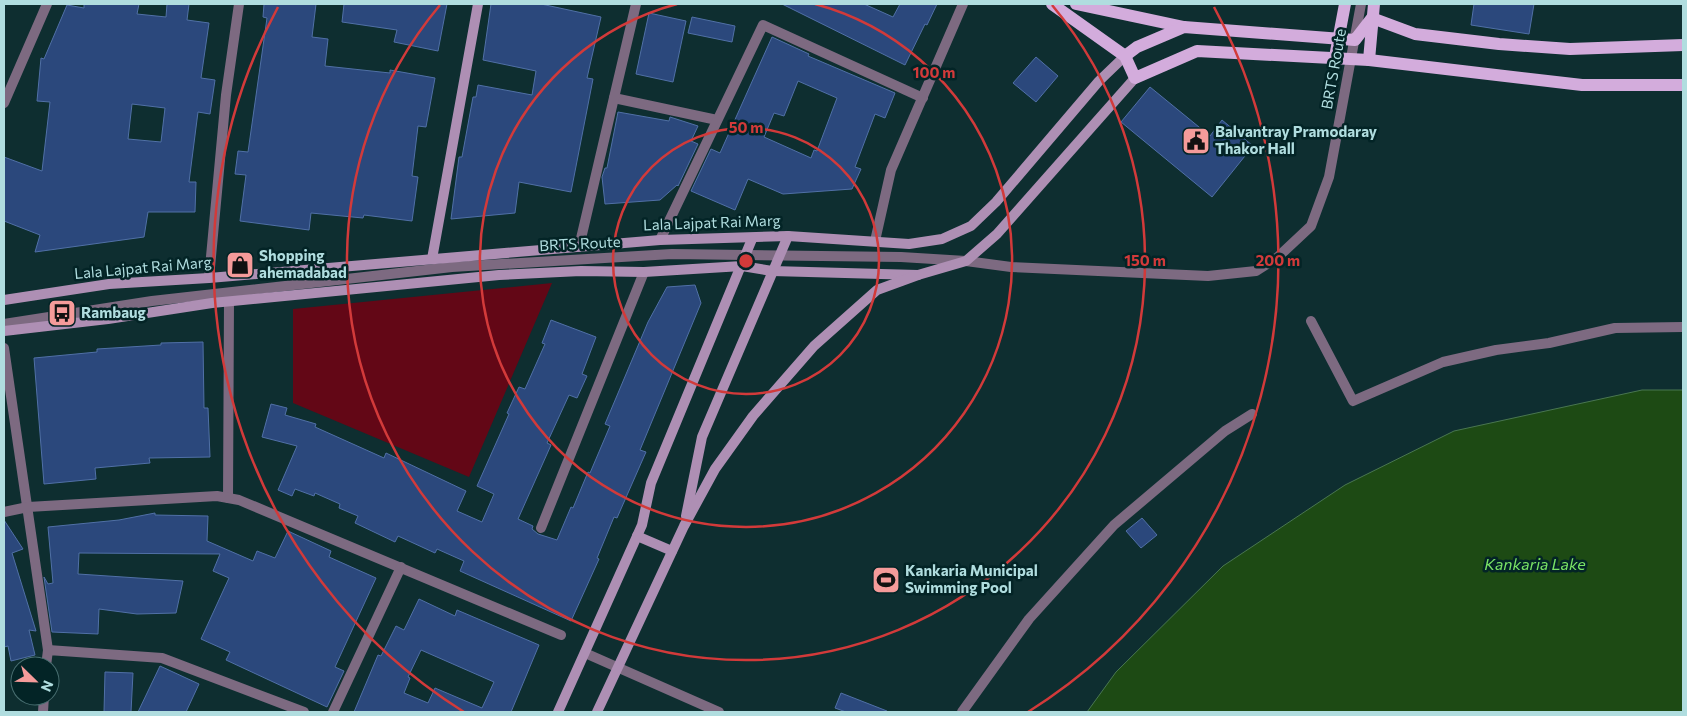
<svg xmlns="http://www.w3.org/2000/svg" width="1687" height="716" viewBox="0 0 1687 716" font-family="Commissioner,sans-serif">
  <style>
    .green { fill: #630716 }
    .water { fill: #1d4a14; stroke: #497651 }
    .building { fill: #2b487c; stroke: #5070a6; fill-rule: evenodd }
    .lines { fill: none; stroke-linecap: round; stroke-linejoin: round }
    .lane { stroke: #7d6a81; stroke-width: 10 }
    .street { stroke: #7d6a81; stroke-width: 10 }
    .secondary { stroke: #ae8fb4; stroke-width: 10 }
    .primary { stroke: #d3acdc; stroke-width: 12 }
    .ring { fill: none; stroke: #d23a3a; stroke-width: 2.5 }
    .labels { text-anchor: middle; stroke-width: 5; stroke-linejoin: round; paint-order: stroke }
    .street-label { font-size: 15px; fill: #b0dddf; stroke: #032426 }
    .poi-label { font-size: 15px; font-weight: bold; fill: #b0dddf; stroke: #032426; text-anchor: start }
    .water-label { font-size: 16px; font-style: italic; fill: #7ae365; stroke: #032426 }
    .centre { fill: #d23a3a; stroke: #032426; stroke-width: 2.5 }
    .ring-label { font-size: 15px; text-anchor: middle; font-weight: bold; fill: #d23a3a; stroke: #032426; stroke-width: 5; stroke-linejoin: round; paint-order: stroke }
  </style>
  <rect width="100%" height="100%" fill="#0e2e30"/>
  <polygon class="green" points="552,283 469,477 293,403 293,309"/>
  <polygon class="water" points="1642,390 1683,390 1683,712 1087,712 1116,672 1223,566 1345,485 1454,431"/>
  <g class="building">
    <path d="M84,4h55l-2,10 29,3 1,-13h22l-2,16 22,3 -8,55 14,2 -5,34 -12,-2 -9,70h7l-1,30h-47l-4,25 -109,15 5,-17 -36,-14v-64l38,14 8,-69 -13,-1 4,-43 3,1 23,-54 17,3zM132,104l33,4 -4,34 -33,-3z"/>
    <polygon points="264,4 316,4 312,37 328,39 325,66 390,73 390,70 435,78 426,127 418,126 412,176 418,177 412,221 364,215 363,218 311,213 309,230 240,221 246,175 235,174 238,151 248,152 267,18 263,17"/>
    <polygon points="344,4 447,4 438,51 394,42 397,30 342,22"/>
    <polygon points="491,4 541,4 601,17 587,78 593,79 571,192 519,182 515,213 451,219 459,157 462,157 473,97 476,97 478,85 532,95 536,71 483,60"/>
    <polygon points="782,4 864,4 893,17 900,4 937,4 927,25 925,24 905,65"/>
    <polygon points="1474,4 1534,4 1529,34 1471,25"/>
    <polygon points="649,13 686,21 673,82 636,74"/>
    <polygon points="692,17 735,26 732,42 688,33"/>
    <path d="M772,37l37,17 -1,2 87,37 -10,25 -10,-4 -20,53 6,2 -9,20 -69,5 -35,-15 -13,31 -44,-19 20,-42 9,4zM798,81l39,17 -20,53 -3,-1 -3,8 -47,-21 10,-24 10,3z"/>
    <polygon points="1036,57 1058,76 1036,102 1013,83"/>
    <polygon points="1150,87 1210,136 1222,120 1253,146 1212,197 1121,122"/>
    <polygon points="618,112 669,121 670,117 698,126 691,141 698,144 678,186 677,185 660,200 605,204 602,177 605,168 607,168"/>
    <polygon points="695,285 701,303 640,450 646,452 617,518 614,517 597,558 599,559 571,621 460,571 464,561 437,549 435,553 398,536 395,542 355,523 358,516 339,508 340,504 315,493 314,496 295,489 292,496 278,490 297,446 262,437 271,404 287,408 285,415 316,424 315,427 384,458 386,453 466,491 457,511 482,522 494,494 477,486 509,414 507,413 519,387 525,389 545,344 542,343 551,320 596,337 582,374 587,376 577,398 569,395 547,443 551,445 518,519 533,526 532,529 538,534 557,540 571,507 573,508 588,472 590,473 610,426 605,424 648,322 667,287"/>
    <polygon points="203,342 204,408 208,408 210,457 149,458 150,463 95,468 96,479 44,484 34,358 97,352 97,349 161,345 161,343"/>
    <polygon points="155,513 155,515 208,516 207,541 253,561 257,551 275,558 288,531 331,551 329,557 376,578 335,667 344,671 327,707 226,660 230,652 201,639 229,578 213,571 220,554 79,553 78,574 183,581 176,613 137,614 99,609 98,634 52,632 44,577 48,584 53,583 48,527 119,520"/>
    <polygon points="1142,518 1157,535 1141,548 1126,531"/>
    <polygon points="4,520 23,549 12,553 36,631 29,630 35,655 11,661 8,646 4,647"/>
    <path d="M419,599l36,17 2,-6 82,35 -28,67h-157l24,-57 3,1 15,-30 8,4zM421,650l73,32 -12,26 -47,-20 -7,15 -24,-10 6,-15 -2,-1z"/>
    <polygon points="160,666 199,684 186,712 138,712"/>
    <polygon points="105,672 133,673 131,712 104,712"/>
    <polygon points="841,693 887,711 887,712 846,712 835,708"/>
  </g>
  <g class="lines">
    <g class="lane">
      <polyline points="1311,321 1353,401 1443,362 1496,350 1549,343 1615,328 1683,327"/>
      <polyline points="4,324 152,301 452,267 672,254 901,257 966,261 1011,267 1208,276 1256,271 1278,257 1311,226 1329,177 1361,4"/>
      <polyline points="585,653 719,712"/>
      <polyline points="962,712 1029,619 1114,525 1225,431 1252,414"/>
    </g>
    <g class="street">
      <polyline points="614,98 717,120"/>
      <polyline points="4,103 47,4"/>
      <polyline points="660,240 763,25 923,98"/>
      <polyline points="875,241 891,170 963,4"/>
      <polyline points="579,247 636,4"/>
      <polyline points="209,278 226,95 239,4"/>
      <polyline points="4,348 48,650"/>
      <polyline points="228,498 229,301"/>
      <polyline points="4,512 28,507 217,496 239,500 561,635"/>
      <polyline points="541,528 644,272"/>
      <polyline points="46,666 48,650 162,658 304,712"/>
      <polyline points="43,712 44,696"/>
      <polyline points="333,712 401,567"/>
    </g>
    <g class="secondary">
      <polyline points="432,259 478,4"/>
      <polyline points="4,300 109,284 209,278 660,240 788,236 909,244 942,239 971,226 996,202 1099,81 1125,56"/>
      <polyline points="4,331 108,319 212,303 499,275 581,271 644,272 742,266 772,271 918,275"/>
      <polyline points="686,516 702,437 788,236"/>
      <polyline points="637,536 672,551"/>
      <polyline points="558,712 642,525 651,483 752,239"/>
      <polyline points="597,712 684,526 715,469 753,416 814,346 877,290 918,275 966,261 997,234 1135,78"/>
    </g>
    <g class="primary">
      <polyline points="1052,4 1125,56 1135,78 1197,51 1369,60 1582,85 1683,85"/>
      <polyline points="1076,4 1184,27"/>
      <polyline points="1125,56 1137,47 1184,27 1355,40 1372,18 1415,34 1499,44 1570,49 1683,45"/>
      <polyline points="1335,57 1345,4"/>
      <polyline points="1369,60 1374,4"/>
    </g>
  </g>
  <g class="ring">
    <circle cx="746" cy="261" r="133"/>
    <path d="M815 4A266 266 0 1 1 677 4"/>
    <path d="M1052 5A399 399 0 1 1 440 5"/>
    <path d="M464 712A532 532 0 0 1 278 7M1214 7A532 532 0 0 1 1028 712"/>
  </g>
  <defs>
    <symbol id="civic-square" viewBox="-11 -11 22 22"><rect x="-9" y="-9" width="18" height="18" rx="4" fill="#f59b9a" stroke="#032426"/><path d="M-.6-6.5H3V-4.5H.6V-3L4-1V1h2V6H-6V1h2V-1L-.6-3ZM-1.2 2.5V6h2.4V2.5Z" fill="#111"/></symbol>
    <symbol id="shop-square" viewBox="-11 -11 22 22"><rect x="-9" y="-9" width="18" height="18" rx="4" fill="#f59b9a" stroke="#032426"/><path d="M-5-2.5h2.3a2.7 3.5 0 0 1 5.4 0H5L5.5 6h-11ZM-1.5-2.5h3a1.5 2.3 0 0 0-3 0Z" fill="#111"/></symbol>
    <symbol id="bus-square" viewBox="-11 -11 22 22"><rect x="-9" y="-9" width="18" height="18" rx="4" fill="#f59b9a" stroke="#032426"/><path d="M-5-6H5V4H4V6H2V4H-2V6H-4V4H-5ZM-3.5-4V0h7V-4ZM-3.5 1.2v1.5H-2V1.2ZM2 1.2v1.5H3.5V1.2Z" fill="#111"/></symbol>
    <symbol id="stadium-square" viewBox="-11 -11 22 22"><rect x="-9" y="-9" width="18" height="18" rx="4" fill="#f59b9a" stroke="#032426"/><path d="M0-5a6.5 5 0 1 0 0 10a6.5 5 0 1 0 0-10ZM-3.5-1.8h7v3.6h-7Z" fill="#111"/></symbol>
  </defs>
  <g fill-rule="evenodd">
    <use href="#civic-square" x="1180" y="125" width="32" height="32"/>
    <use href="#shop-square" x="224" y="249" width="32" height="32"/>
    <use href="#bus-square" x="46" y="297" width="32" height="32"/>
    <use href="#stadium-square" x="870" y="564" width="32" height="32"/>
  </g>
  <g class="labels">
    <g class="street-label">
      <text transform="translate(1334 69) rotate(-80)" y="5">BRTS Route</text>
      <text transform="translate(712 223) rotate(-2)" y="5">Lala Lajpat Rai Marg</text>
      <text transform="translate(580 244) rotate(-3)" y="5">BRTS Route</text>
      <text transform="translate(143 268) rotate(-5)" y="5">Lala Lajpat Rai Marg</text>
    </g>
    <g class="poi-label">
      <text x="1215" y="137">Balvantray Pramodaray<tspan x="1215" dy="17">Thakor Hall</tspan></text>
      <text x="259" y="261">Shopping<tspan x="259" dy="17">ahemadabad</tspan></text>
      <text x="81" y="318">Rambaug</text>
      <text x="905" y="576">Kankaria Municipal<tspan x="905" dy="17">Swimming Pool</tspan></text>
    </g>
    <g class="water-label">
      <text x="1535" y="570">Kankaria Lake</text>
    </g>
  </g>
  <circle cx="746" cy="261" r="8" class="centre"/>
  <g class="ring-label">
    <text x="934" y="78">100 m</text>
    <text x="746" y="133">50 m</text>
    <text x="1145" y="266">150 m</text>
    <text x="1278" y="266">200 m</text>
  </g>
  <rect width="1687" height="716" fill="none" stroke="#b0dddf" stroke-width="10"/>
  <g transform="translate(35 681) rotate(113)"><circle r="24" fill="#032426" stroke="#486e70"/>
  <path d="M0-4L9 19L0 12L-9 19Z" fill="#f59b9a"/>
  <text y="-8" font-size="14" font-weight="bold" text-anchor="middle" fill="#b0dddf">N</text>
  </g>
</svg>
